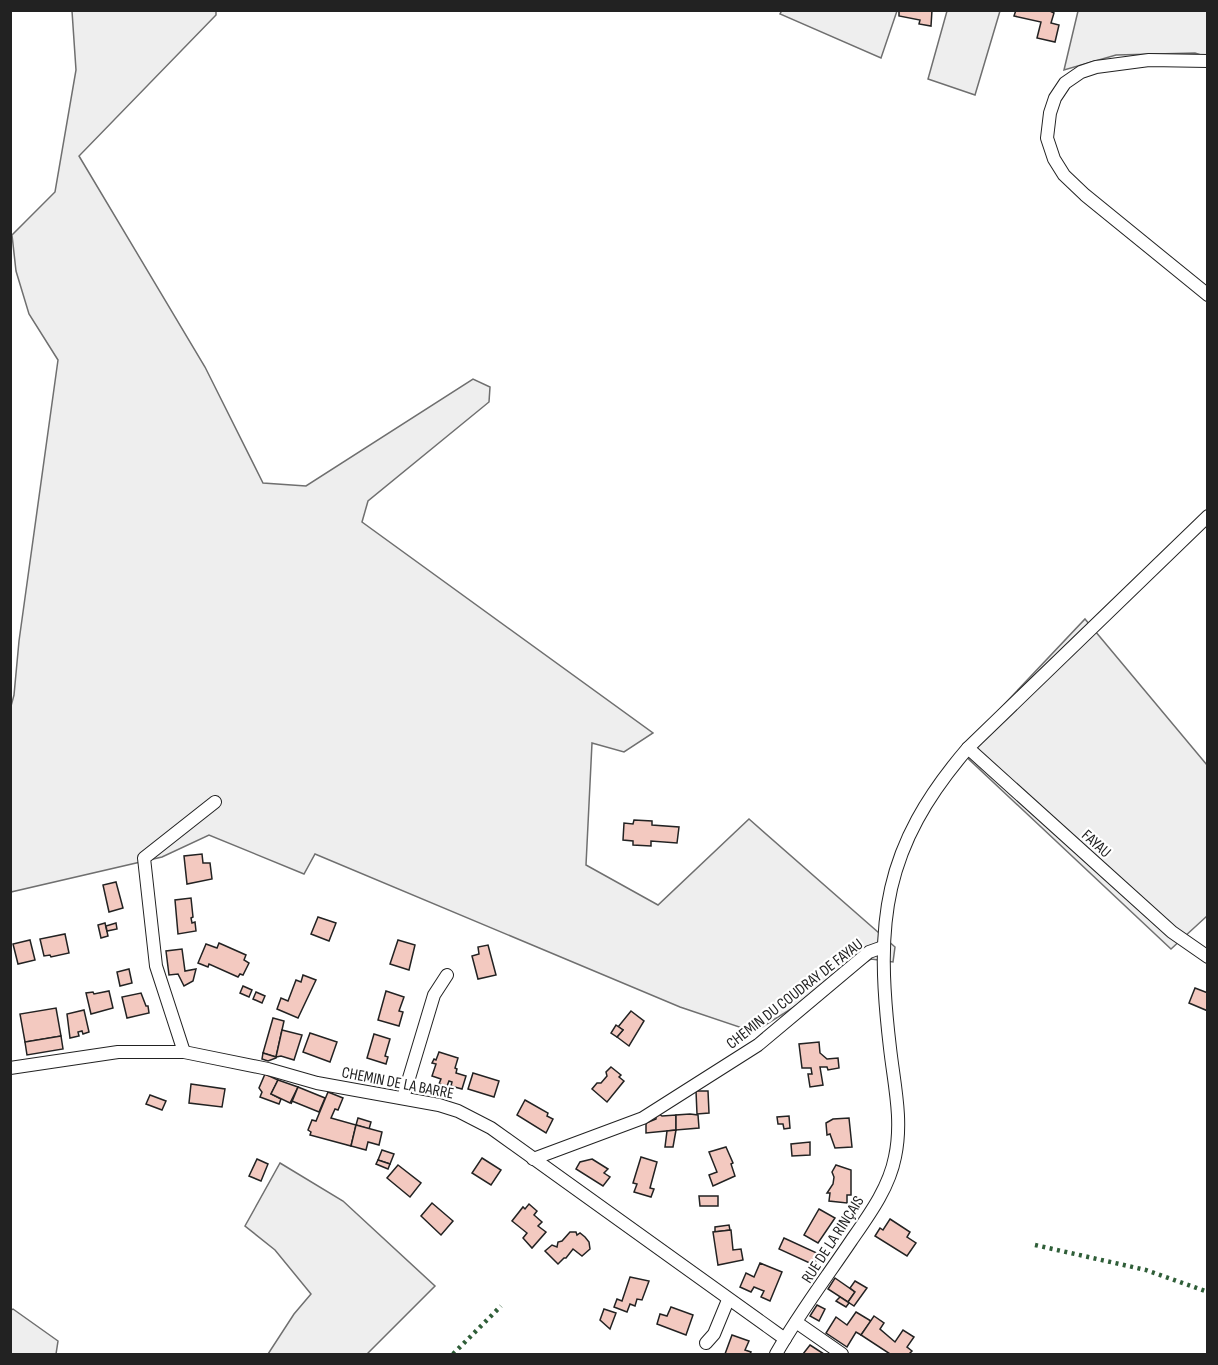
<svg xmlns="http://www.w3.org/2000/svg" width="1218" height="1365" viewBox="0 0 1218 1365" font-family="'Sofia Sans Condensed',sans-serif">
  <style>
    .green { fill: #eee; stroke: #6f6f6f; stroke-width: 1.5 }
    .building { fill: #f3c9c0; stroke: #222; stroke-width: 1.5 }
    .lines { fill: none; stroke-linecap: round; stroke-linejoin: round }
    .street-casing { stroke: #222; stroke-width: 14 }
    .street { stroke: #fff; stroke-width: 12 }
    .hedge { stroke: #2f5e38; stroke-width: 4.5; stroke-dasharray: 3 4.5; stroke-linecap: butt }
    .labels { text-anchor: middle; stroke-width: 4.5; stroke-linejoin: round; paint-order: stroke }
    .street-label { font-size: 16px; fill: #222; stroke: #fff }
  </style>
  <rect width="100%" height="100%" fill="#fff"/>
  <g class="green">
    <polygon points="782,10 897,10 897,11 881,58 780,14"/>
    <polygon points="72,11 216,11 216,15 79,156 205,367 263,483 306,486 473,379 490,387 489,402 368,501 362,522 653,733 624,752 592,743 586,865 658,905 749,819 895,947 893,962 871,959 754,1032 680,1007 315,854 304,874 209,835 162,857 11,892 11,706 14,695 19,641 58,360 29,314 16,271 12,235 55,192 76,70"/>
    <polygon points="947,11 1000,11 975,95 928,79"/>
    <polygon points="1078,11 1207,11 1207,57 1195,53 1116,55 1064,70"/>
    <polygon points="1085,619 1207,765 1207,916 1171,949 960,751"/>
    <polygon points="280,1163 343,1201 435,1286 367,1354 268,1354 294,1314 311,1294 275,1250 245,1226"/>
    <polygon points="13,1309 58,1341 56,1354 11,1354 11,1310"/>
  </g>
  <g class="building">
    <polygon points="899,10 932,10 931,26 919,24 920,20 899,16"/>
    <polygon points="1016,10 1048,10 1054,13 1051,23 1059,25 1055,42 1037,38 1041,22 1014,16"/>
    <polygon points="634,820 652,821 652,825 679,827 677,843 651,841 651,846 633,845 633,841 623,840 624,823 633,824"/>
    <polygon points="202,854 203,863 210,863 212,879 187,884 184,856"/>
    <polygon points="116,882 123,908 109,912 103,885"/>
    <polygon points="191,898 193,917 191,918 192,923 195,922 196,931 178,934 175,900"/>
    <polygon points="318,917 336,923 329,941 311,934"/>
    <polygon points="105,923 108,936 101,938 98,925"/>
    <polygon points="116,923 117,929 107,931 106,926"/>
    <polygon points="65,934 69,953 51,957 50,955 44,956 40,939"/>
    <polygon points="30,940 35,960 18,964 13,944"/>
    <polygon points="398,940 415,945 409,970 390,964"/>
    <polygon points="219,943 246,955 244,960 249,963 243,975 240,974 238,977 209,964 208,967 198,963 206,944 217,948"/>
    <polygon points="488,945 496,975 478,979 472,956 479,954 478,947"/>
    <polygon points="182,949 185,971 196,969 193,981 184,986 178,974 169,975 166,951"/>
    <polygon points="129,969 132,983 120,986 117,972"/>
    <polygon points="303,975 316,980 298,1018 277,1009 281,998 288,1001 296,980 301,982"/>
    <polygon points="243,986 252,990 249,997 240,993"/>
    <polygon points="1195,988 1208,993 1208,1011 1189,1003"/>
    <polygon points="109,991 113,1008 91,1014 86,993 93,992 94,994"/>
    <polygon points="386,991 404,997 399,1011 403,1012 399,1026 378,1020"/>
    <polygon points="256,992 265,996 262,1003 253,999"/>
    <polygon points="141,993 146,1006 148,1006 149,1013 127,1018 122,997"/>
    <polygon points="56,1008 61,1036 25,1042 20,1014"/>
    <polygon points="84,1010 89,1032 83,1034 82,1031 78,1032 79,1036 70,1038 67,1014"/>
    <polygon points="631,1011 644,1021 629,1046 617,1037 623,1030 618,1027"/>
    <polygon points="273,1018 284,1021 276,1057 263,1053"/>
    <polygon points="616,1025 623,1030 617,1037 611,1033"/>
    <polygon points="282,1030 302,1035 294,1060 281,1056 276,1057"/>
    <polygon points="310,1033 337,1042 330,1062 303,1052"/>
    <polygon points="374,1034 390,1039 385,1056 388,1057 386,1064 367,1058"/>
    <polygon points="61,1036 63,1049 27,1055 25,1042"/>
    <polygon points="819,1042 820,1053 827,1059 838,1058 839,1068 828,1070 827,1067 820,1067 823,1085 810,1087 808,1074 812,1074 811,1068 802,1068 799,1044"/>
    <polygon points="439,1052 458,1058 455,1068 457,1069 456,1073 466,1076 462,1089 451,1086 452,1082 449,1081 447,1086 439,1084 441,1079 432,1076 436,1064 432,1063 434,1059 436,1060"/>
    <polygon points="263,1053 276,1057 276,1058 268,1061 262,1059"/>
    <polygon points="611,1067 621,1075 619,1077 624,1081 607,1102 592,1089 597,1083 601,1083 607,1076 606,1072"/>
    <polygon points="473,1073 499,1081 494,1097 468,1089"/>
    <polygon points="265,1074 278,1080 271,1094 281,1099 279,1104 260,1097 262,1092 259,1088"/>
    <polygon points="278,1080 298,1087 290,1103 271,1094"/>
    <polygon points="191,1084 225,1089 222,1107 189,1103"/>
    <polygon points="298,1087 325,1098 319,1112 292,1101 291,1104"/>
    <polygon points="696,1091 708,1091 709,1113 697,1114"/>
    <polygon points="328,1092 343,1098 338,1110 335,1109 331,1118 356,1125 351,1146 310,1135 311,1132 308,1130 312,1120 316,1121"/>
    <polygon points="150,1095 166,1101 162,1110 146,1104"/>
    <polygon points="525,1100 548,1113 547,1116 553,1119 546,1133 517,1115"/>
    <polygon points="659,1114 662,1116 676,1115 676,1130 646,1133 646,1123 656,1119 656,1115"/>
    <polygon points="690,1114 698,1115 699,1128 676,1130 676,1115"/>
    <polygon points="789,1116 790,1128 784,1129 783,1124 778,1124 777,1117"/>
    <polygon points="358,1118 371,1122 369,1129 356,1125"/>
    <polygon points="849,1118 852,1147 835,1148 830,1134 827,1135 826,1123 833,1119"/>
    <polygon points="356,1125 382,1132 379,1145 368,1142 366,1150 351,1146"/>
    <polygon points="676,1130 673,1147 665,1147 667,1131"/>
    <polygon points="810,1142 810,1155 792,1156 791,1144"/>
    <polygon points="726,1147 733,1163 731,1164 735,1176 713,1186 709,1175 717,1172 709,1152"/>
    <polygon points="382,1150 394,1154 390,1164 378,1160"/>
    <polygon points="641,1157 657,1162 650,1188 654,1189 651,1197 634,1192 637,1184 633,1183"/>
    <polygon points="482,1158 501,1170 491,1185 472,1173"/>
    <polygon points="257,1159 268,1164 261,1181 249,1176"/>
    <polygon points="592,1159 608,1169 604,1173 610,1177 603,1186 576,1169 580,1162"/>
    <polygon points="378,1160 390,1164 388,1169 376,1164"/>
    <polygon points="398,1165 421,1183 410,1197 387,1178"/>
    <polygon points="836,1165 851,1170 851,1195 847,1195 847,1203 829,1201 830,1193 827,1193 833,1184 834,1177 832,1172"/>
    <polygon points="699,1196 718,1196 718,1206 700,1206"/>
    <polygon points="432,1203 453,1221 441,1235 421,1216"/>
    <polygon points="529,1204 537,1211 534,1215 542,1222 538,1226 546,1232 532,1248 523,1238 527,1233 512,1221 523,1207 525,1209"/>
    <polygon points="819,1209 835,1218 818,1243 804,1235"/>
    <polygon points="890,1219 910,1232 907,1237 916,1243 907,1256 875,1236 880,1228 883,1230"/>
    <polygon points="729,1225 730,1230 715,1232 715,1227"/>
    <polygon points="731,1230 733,1250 741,1249 743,1260 718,1265 713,1232"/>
    <polygon points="570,1232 576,1232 577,1235 580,1233 585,1237 589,1242 590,1249 582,1256 573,1249 566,1258 564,1258 558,1264 545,1251 552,1245 557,1247 558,1242 562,1241"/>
    <polygon points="784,1238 819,1254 814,1265 779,1249"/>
    <polygon points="760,1263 782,1272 770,1301 761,1297 764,1291 754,1287 751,1292 740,1287 746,1273 754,1277"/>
    <polygon points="630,1277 649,1281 642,1300 637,1299 635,1306 630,1304 627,1312 614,1307 617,1299 622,1301"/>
    <polygon points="835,1278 855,1292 848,1302 828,1289"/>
    <polygon points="855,1281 867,1288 854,1306 848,1302 855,1292 850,1288"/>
    <polygon points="840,1297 849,1303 846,1307 836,1301"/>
    <polygon points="817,1305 825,1309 819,1321 810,1316"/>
    <polygon points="671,1307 693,1315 686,1335 657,1324 660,1314 667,1316"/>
    <polygon points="604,1309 616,1313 610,1329 600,1320"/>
    <polygon points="856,1312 871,1321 861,1335 856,1332 847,1347 826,1333 836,1317 847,1325"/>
    <polygon points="874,1316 884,1323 880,1329 895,1342 903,1330 914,1337 907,1347 912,1351 909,1354 890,1354 861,1335"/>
    <polygon points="732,1335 749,1341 745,1350 751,1352 750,1354 725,1354"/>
    <polygon points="810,1345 824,1354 803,1354"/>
  </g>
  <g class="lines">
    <defs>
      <g id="street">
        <polyline points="1208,61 1149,60 1096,67 1081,72 1065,83 1055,98 1050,113 1047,138 1054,159 1064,175 1085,195 1208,295"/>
        <polyline points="968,748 1172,932 1208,957"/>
        <polyline points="184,1052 156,966 144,858 215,802"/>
        <polyline points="10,1068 118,1052 184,1052 268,1069 317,1083 439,1105 458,1111 491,1128 785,1339"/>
        <polyline points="403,1098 434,995 447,975"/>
        <polyline points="533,1159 643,1118 758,1045 869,952 883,947"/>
        <polyline points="796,1322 842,1354"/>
        <polyline points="706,1343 714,1334 728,1300"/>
        <path d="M776,1354c22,-39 50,-76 75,-113 18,-26 38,-53 44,-84 8,-37 -1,-73 -5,-109 -15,-126 -8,-200 78,-300l240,-232"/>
      </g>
    </defs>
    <use href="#street" class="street-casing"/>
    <use href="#street" class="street"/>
    <g class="hedge">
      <polyline points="1035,1245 1146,1270 1208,1292"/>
      <polyline points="453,1354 501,1306"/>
    </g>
  </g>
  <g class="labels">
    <g class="street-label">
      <text transform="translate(1097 843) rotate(42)" y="6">FAYAU</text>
      <text transform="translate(794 993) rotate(-38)" y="6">CHEMIN DU COUDRAY DE FAYAU</text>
      <text transform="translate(398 1082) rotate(11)" y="6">CHEMIN DE LA BARRE</text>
      <text transform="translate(832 1239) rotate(-57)" y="6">RUE DE LA RINÇAIS</text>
    </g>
  </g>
  <rect width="1218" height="1365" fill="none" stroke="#222222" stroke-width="24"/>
</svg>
